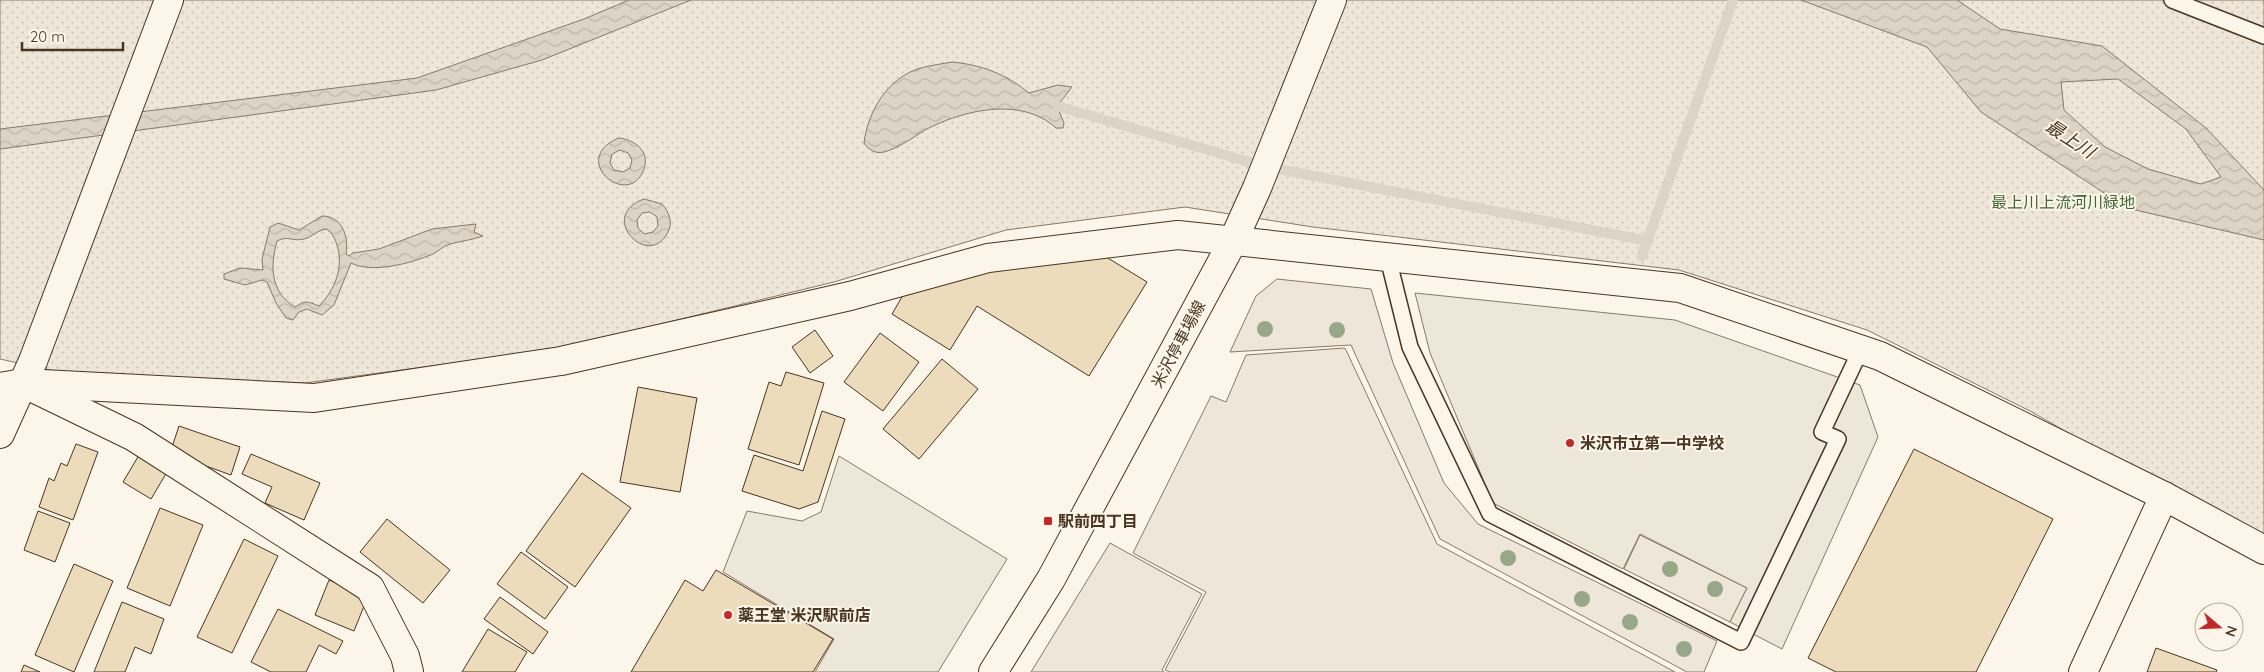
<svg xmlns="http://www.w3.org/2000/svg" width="2264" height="672" viewBox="0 0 2264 672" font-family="Quicksand,'Noto Sans JP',sans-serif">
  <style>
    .green { fill: #ede6d9; stroke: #887966 }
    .park { fill: url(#park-dots); stroke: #887966 }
    .parking { fill: #ede7d9; stroke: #887966 }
    .water { fill: url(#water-waves); stroke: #887966; fill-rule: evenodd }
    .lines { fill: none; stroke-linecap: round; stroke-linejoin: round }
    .stream { stroke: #dcd4c6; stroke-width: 10 }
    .building { fill: #ecdcbc; stroke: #4a3520 }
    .lane-casing { stroke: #4a3520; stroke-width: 18 }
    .street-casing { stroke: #4a3520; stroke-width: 30 }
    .secondary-casing { stroke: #4a3520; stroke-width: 30 }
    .primary-casing { stroke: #4a3520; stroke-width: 30 }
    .lane { stroke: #fbf6e9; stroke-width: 15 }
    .street { stroke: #fbf6e9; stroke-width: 28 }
    .secondary { stroke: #fbf6e9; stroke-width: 28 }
    .primary { stroke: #fbf6e9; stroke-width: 28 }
    .tree { fill: #96a887 }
    .poi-dot { fill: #c62828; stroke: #fbf6e9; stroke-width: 2 }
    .labels { text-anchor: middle; stroke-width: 4; stroke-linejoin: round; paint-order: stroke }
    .park-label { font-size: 16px; fill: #436837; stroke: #fbf6e9 }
    .street-label { font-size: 16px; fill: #4a3520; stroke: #fbf6e9 }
    .poi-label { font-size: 16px; font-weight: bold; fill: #4a3520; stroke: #fbf6e9; text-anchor: start }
    .water-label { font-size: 18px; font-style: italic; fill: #4a3520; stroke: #fbf6e9 }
  </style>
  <defs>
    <pattern id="park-dots" width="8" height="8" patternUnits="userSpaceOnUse" patternTransform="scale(1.25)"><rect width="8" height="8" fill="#ede6d9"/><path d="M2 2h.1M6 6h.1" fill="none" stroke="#cdc6ba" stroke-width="1.8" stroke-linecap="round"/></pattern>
    <pattern id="water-waves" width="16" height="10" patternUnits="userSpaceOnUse" patternTransform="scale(1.25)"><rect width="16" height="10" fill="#dcd4c6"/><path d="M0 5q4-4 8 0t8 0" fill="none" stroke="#beb7aa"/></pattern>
  </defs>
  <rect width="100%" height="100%" fill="#fbf6e9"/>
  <g class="green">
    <polygon points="1277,279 1371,289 1393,363 1444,483 1478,524 1717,641 1704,672 1687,672 1440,539 1351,345 1230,352 1256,296"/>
    <polygon points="1345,348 1437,544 1675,672 1170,672 1165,670 1206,592 1133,553 1211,396 1226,402 1246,355"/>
    <polygon points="1640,535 1747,588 1730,622 1624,569"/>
    <polygon points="1110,543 1202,594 1162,670 1164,672 1031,672"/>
  </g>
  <polygon class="park" points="0,0 2264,0 2264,541 2179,496 2030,411 1867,330 1679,270 1313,227 1185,207 1006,230 834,282 557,349 305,383 59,372 0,359"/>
  <g class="parking">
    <polygon points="1415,293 1675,320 1860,385 1878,437 1782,649 1730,622 1747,588 1640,534 1623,569 1493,503 1430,353"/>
    <polygon points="839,456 1007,559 938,672 815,672 834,639 723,572 747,511 802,521 821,512"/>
  </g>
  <g class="water">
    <polygon points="629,0 691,0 542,60 436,90 0,149 0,129 417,78 584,19"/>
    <path d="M1801,0h156l43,29 102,17 104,82 58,62v50l-137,-32 -146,-96 -54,-65zM2118,79l68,50 35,48 -20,7 -53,-15 -43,-22 -41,-37 -3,-28z"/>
    <path d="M952,62c30,3 54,12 77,31l29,-8 14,2 -15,19 7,17 -1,5h-7c-35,-32 -93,-18 -131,2 -13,8 -26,18 -41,22 -9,2 -15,-2 -20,-9 4,-32 24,-66 57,-75 10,-3 21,-4 31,-6z"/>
    <path d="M619,138c16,2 31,13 25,31 -15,42 -77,-10 -25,-31zM620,150l8,3 4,7 -2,8 -7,4 -9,-2 -4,-7 2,-9z"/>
    <path d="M644,199l18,5c7,8 11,18 6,28 -19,39 -72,-16 -24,-33zM650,212l7,5 1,9 -5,6 -9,2 -6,-6 -1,-8 5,-7z"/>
    <path d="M322,216c20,0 27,20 24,38l3,2 4,-3 26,-4 53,-20 44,-5 -2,8 9,4c-11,4 -22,5 -33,8 -7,2 -11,7 -17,10 -21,9 -61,20 -82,9l-17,42 -12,10 -15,-6 -8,3 -6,8 -7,-2 -10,-15 -9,-21 -5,-2 -17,5 -21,-6v-5l16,-6 23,2 -1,-11 8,-32 8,-4 21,7zM326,229c6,3 9,10 11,16 7,22 -2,45 -18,61 -13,-5 -13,-6 -24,1 -25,-15 -25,-41 -18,-66 11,-6 16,1 27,-2 8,-2 14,-9 22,-10z"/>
  </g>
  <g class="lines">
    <g class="stream">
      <polyline points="1057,106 1263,166 1648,241"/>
      <polyline points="1642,256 1733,0"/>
    </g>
  </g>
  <g class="building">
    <polygon points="1098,252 1147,282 1089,376 977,306 950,350 892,314 909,285"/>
    <polygon points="815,330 833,356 810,373 792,347"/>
    <polygon points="880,333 919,362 883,411 844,382"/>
    <polygon points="942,359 978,389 919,459 883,429"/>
    <polygon points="786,372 824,383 799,465 748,449 769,382 781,386"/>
    <polygon points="638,387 697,398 680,492 620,482"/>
    <polygon points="822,411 845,419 818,502 799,509 742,491 754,455 803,471"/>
    <polygon points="179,426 240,447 231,475 170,453"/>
    <polygon points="76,444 98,452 73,520 39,507 49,478 54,481 61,463 67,466"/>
    <polygon points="1914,449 2053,519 1976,672 1836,672 1808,658"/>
    <polygon points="142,450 170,467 151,499 123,482"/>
    <polygon points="251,454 320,483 304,520 265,503 272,487 242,474"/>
    <polygon points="582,473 631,508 575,587 526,551"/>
    <polygon points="160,508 203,525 170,606 127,588"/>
    <polygon points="38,511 70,523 55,562 24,550"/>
    <polygon points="387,519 450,570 423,603 360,552"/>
    <polygon points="244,539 278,556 232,653 197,637"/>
    <polygon points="521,552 568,587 545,619 497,584"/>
    <polygon points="74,564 113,581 74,672 35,655"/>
    <polygon points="716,570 833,639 813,672 631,672 685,580 703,591"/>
    <polygon points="329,580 368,596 354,631 315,615"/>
    <polygon points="500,597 548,632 533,654 484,619"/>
    <polygon points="122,602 164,619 151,654 135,647 125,672 94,672"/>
    <polygon points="278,609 343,641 336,654 319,645 306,672 271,672 251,662"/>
    <polygon points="488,629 527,652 515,672 462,672"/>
    <polygon points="2156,648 2217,670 2216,672 2147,672"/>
    <polygon points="24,665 40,672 21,672"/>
  </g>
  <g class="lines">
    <defs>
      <g id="lane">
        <polyline points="2172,0 2264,36"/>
        <polyline points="1388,258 1410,347 1490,514 1741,642 1838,439 1822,432 1861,349"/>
      </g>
      <g id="street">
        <polyline points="0,387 23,383 314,398 561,361 850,296 988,258 1178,235 1680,288 1880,356 2164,496 2264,550"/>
        <polyline points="33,388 134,437 370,588 405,656 409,672"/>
        <polyline points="2083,672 2164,496"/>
      </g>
      <polyline id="secondary" points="0,434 33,361 169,0"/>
      <polyline id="primary" points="993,672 1051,579 1233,241 1257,188 1332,0"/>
    </defs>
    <use href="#lane" class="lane-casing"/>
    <use href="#street" class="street-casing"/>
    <use href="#secondary" class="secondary-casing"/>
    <use href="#primary" class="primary-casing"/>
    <use href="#lane" class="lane"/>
    <use href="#street" class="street"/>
    <use href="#secondary" class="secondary"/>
    <use href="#primary" class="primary"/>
  </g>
  <g class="tree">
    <circle cx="1265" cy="329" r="8"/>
    <circle cx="1337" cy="330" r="8"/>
    <circle cx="1508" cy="558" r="8"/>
    <circle cx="1670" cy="569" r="8"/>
    <circle cx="1715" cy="589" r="8"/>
    <circle cx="1582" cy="599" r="8"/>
    <circle cx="1630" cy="622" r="8"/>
    <circle cx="1684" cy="649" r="8"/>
  </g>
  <g class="poi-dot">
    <circle cx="1570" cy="443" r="5"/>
    <rect x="1043" y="516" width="10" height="10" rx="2.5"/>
    <circle cx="728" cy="615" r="5"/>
  </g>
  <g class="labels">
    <g class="park-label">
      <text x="2063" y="208">最上川上流河川緑地</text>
    </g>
    <g class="street-label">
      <text transform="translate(1178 344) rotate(-62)" y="6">米沢停車場線</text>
    </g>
    <g class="poi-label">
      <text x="1580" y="449">米沢市立第一中学校</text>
      <text x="1058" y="527">駅前四丁目</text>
      <text x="738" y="621">薬王堂 米沢駅前店</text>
    </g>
    <g class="water-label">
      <text transform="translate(2070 139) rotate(33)" y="6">最上川</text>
    </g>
  </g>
  <g transform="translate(2219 627) rotate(109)"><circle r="24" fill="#fbf6e9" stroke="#b4a999"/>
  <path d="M0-4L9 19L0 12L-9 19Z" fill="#c62828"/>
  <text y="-8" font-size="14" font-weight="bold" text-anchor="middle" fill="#4a3520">N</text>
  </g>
  <path d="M22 42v8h101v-8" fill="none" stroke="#4a3520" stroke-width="2.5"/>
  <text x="30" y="42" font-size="15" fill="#4a3520" stroke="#fbf6e9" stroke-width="4" paint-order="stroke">20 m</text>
</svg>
